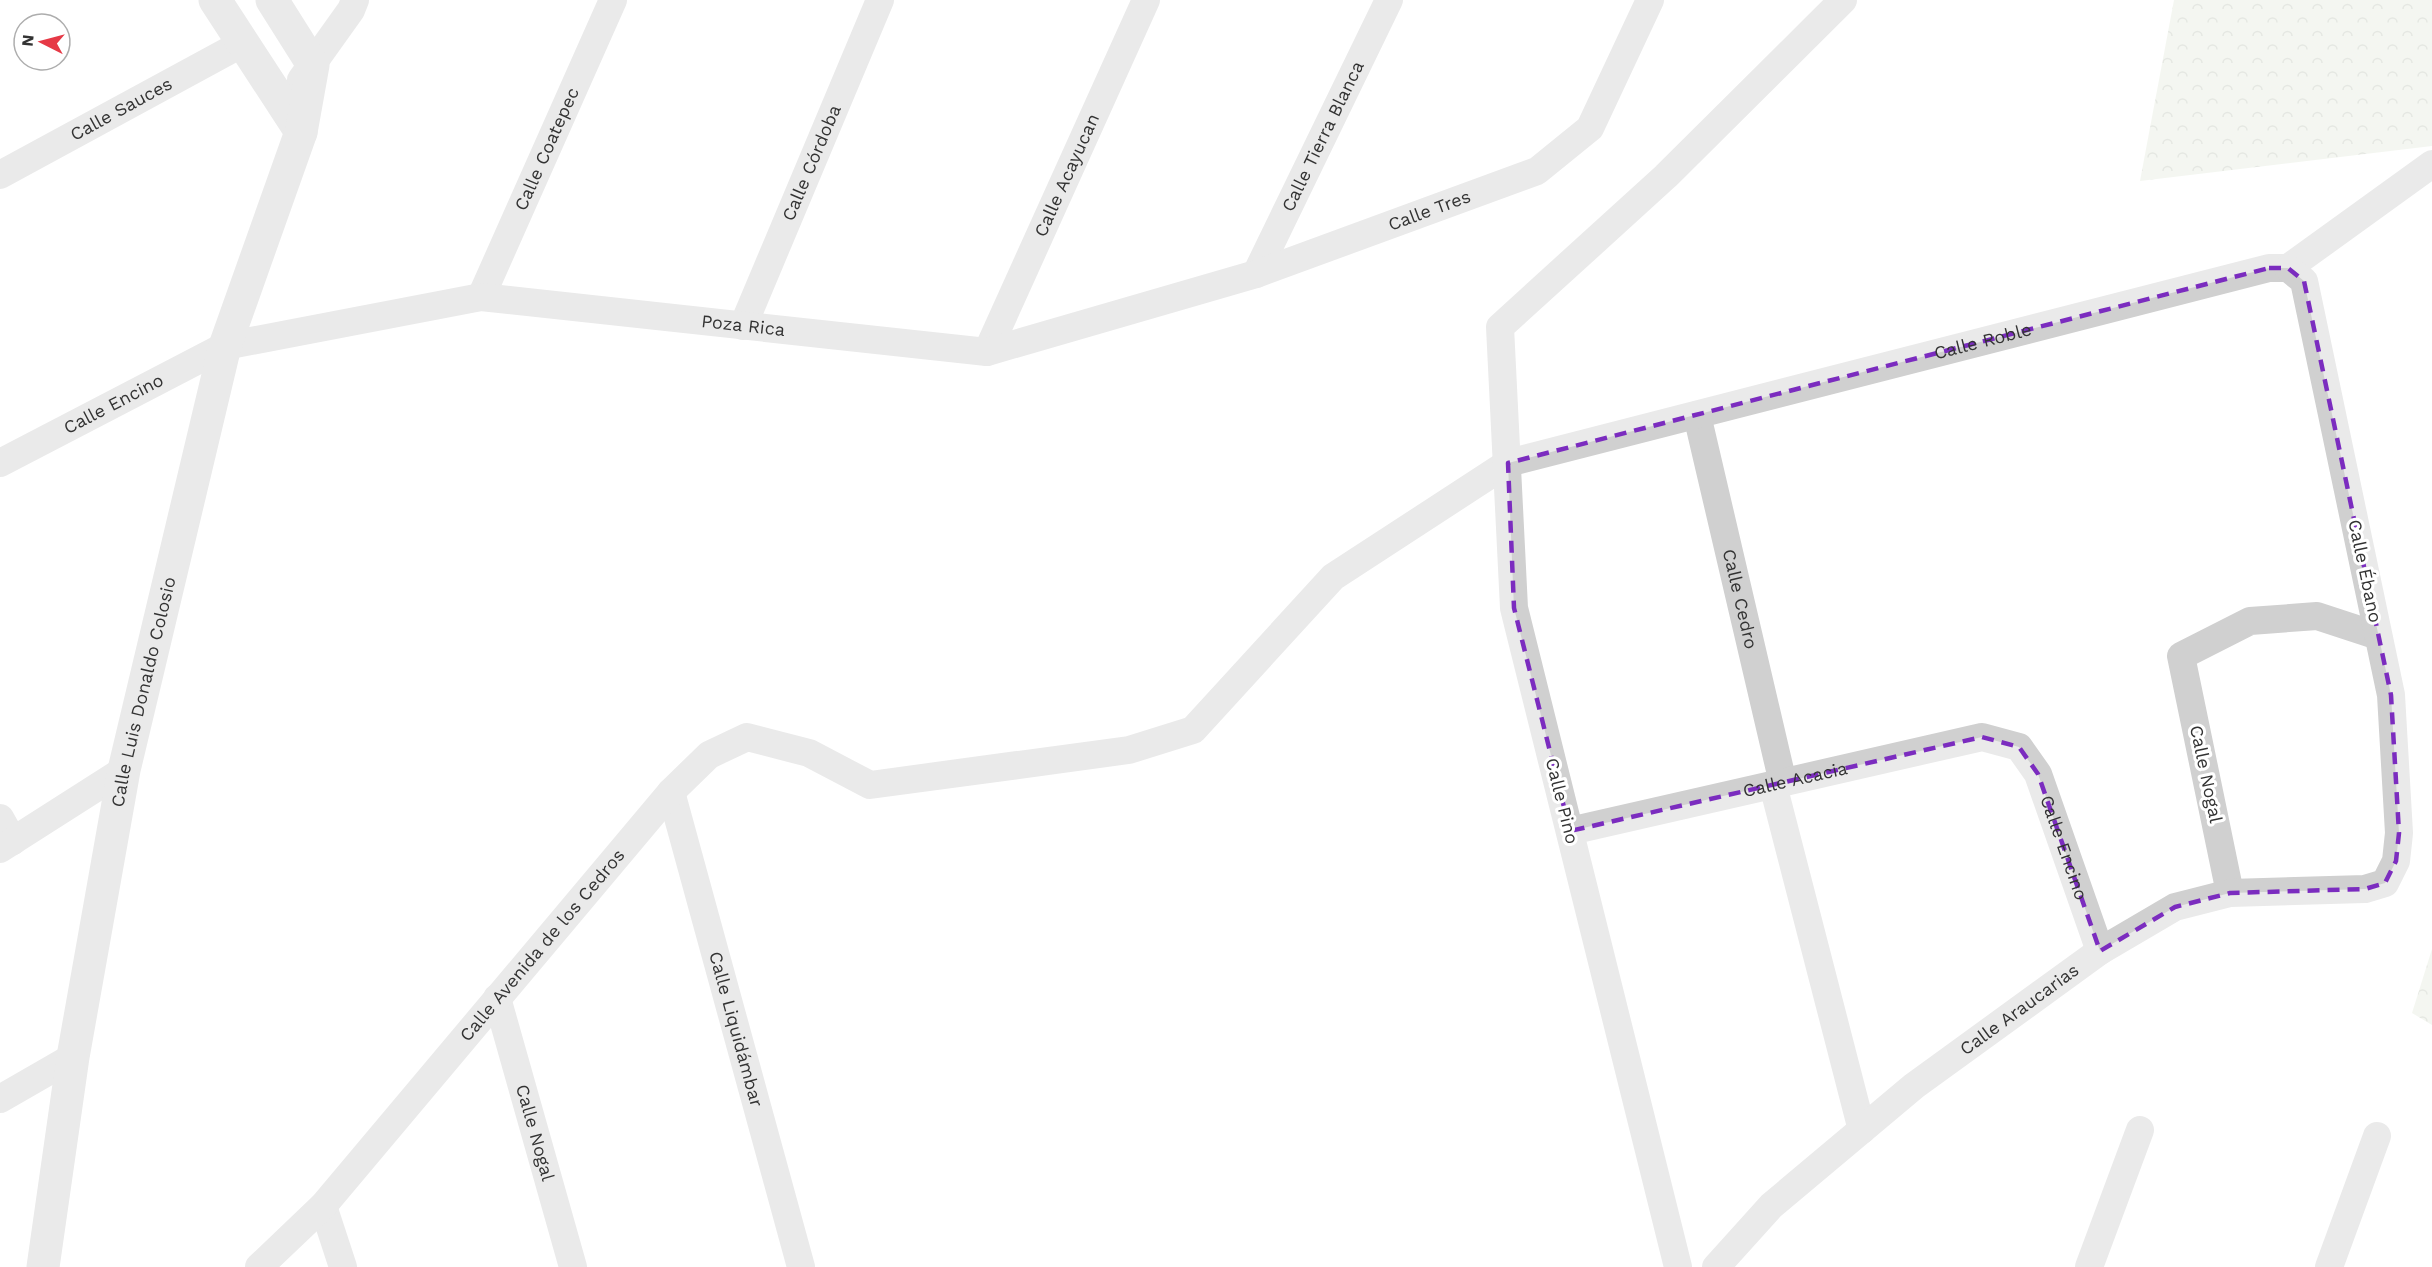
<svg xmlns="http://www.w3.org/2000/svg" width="2432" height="1267" viewBox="0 0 2432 1267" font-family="'Work Sans',sans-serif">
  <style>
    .forest { fill: url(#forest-crowns) }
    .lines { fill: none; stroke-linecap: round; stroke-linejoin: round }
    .minor { stroke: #d0d0d0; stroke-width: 28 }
    .tertiary { stroke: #d0d0d0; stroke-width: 33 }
    .marked { fill: none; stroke: #7b2cbf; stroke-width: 4.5; stroke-dasharray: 12 8; stroke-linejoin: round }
    .labels { text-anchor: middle; stroke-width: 6; stroke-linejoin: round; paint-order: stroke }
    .street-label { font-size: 18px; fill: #333; stroke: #fff }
  </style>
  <defs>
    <pattern id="forest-crowns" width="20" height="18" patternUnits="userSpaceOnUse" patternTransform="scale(1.5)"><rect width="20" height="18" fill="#e6ecdf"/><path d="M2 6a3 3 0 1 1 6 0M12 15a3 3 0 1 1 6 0" fill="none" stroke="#c6cbc0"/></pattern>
  </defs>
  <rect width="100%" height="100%" fill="#fff"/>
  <g class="forest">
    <polygon points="2174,0 2432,0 2432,146 2140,181"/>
    <polygon points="2432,949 2432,1025 2412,1013"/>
  </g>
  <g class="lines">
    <g class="minor">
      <polyline points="301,80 351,10 355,0"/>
      <path id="s1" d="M0,175l243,-132"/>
      <path id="s2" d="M1256,274l133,-274"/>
      <path id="s3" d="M481,297l132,-297"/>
      <path id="s4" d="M743,326l137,-326"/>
      <path id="s5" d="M987,352l159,-352"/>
      <path id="s6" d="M1697,415l86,368"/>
      <path id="s7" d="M0,463l225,-117 256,-49 506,55 269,-78 281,-103 53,-43 60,-128"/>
      <polyline points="1773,785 1862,1130"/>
      <path id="s8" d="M671,792l130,475"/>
      <polyline points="0,818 13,841"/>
      <path id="s9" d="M1570,831l412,-94 37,10 19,27 62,177"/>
      <polyline points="0,849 124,770"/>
      <polyline points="2230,893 2181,656 2250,621 2317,616 2378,636"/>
      <path id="s10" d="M497,998l76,269"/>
      <polyline points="0,1099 73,1057"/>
      <polyline points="323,1206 343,1267"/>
      <path id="s11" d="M259,1267l64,-61 348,-414 38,-37 38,-18 62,16 61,32 259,-35 64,-20 140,-153 175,-114 761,-195h19l144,-104"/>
      <polyline points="1678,1267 1514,608 1500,327 1666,176 1843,0"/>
      <path id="s12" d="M1716,1267l55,-61 143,-120 186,-135 75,-44 55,-14 135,-4 20,-6 11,-22 3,-28 -8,-138 -87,-414 -16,-13"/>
      <polyline points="2089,1267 2140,1130"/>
      <polyline points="2329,1267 2377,1136"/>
    </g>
    <g class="tertiary">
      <polyline points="215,0 301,132"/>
      <path id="s13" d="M43,1267l30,-210 51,-287 101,-424 76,-214 12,-67 -41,-65"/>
    </g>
  </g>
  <path d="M0 0H2432V1267H0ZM2269,268h19l16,13 87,414 8,138 -3,28 -11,22 -20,6 -135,4 -55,14 -75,44 -62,-177 -19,-27 -37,-10 -412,94 -56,-223 -6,-145z" fill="#fff" fill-opacity=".55" fill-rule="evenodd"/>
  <path class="marked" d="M2269,268h19l16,13 87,414 8,138 -3,28 -11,22 -20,6 -135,4 -55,14 -75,44 -62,-177 -19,-27 -37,-10 -412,94 -56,-223 -6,-145z"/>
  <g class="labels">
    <g class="street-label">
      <text dy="6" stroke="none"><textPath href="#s1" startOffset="138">Calle Sauces</textPath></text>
      <text dy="6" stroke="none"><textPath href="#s2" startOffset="153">Calle Tierra Blanca</textPath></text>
      <text dy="6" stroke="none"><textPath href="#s3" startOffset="162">Calle Coatepec</textPath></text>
      <text dy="6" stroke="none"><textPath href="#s4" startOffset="177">Calle Córdoba</textPath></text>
      <text dy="6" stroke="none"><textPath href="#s5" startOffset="194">Calle Acayucan</textPath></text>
      <text dy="6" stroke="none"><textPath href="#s7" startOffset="1488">Calle Tres</textPath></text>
      <text dy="6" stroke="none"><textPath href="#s7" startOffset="778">Poza Rica</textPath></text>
      <text dy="6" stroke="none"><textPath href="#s11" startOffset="2092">Calle Roble</textPath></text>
      <text dy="6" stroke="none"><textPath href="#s7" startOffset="128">Calle Encino</textPath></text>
      <text transform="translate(2365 571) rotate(78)" y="6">Calle Ébano</text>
      <text dy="6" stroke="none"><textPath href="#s6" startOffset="189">Calle Cedro</textPath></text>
      <text dy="6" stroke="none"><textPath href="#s13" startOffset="584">Calle Luis Donaldo Colosio</textPath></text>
      <text transform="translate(2206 774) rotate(78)" y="6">Calle Nogal</text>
      <text dy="6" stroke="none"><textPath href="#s9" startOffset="231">Calle Acacia</textPath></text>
      <text transform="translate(1562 801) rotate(76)" y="6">Calle Pino</text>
      <text dy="6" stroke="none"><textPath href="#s9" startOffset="572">Calle Encino</textPath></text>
      <text dy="6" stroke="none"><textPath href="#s11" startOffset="429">Calle Avenida de los Cedros</textPath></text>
      <text dy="6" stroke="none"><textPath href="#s12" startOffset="399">Calle Araucarias</textPath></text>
      <text dy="6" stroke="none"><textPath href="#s8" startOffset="246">Calle Liquidámbar</textPath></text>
      <text dy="6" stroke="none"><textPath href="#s10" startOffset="140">Calle Nogal</textPath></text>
    </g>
  </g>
  <g transform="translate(42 42) rotate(276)"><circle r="28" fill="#ffffff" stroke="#adadad" stroke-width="1.5"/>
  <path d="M0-4.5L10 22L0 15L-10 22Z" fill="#e63946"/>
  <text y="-9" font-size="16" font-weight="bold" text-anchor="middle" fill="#333333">N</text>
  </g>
</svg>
